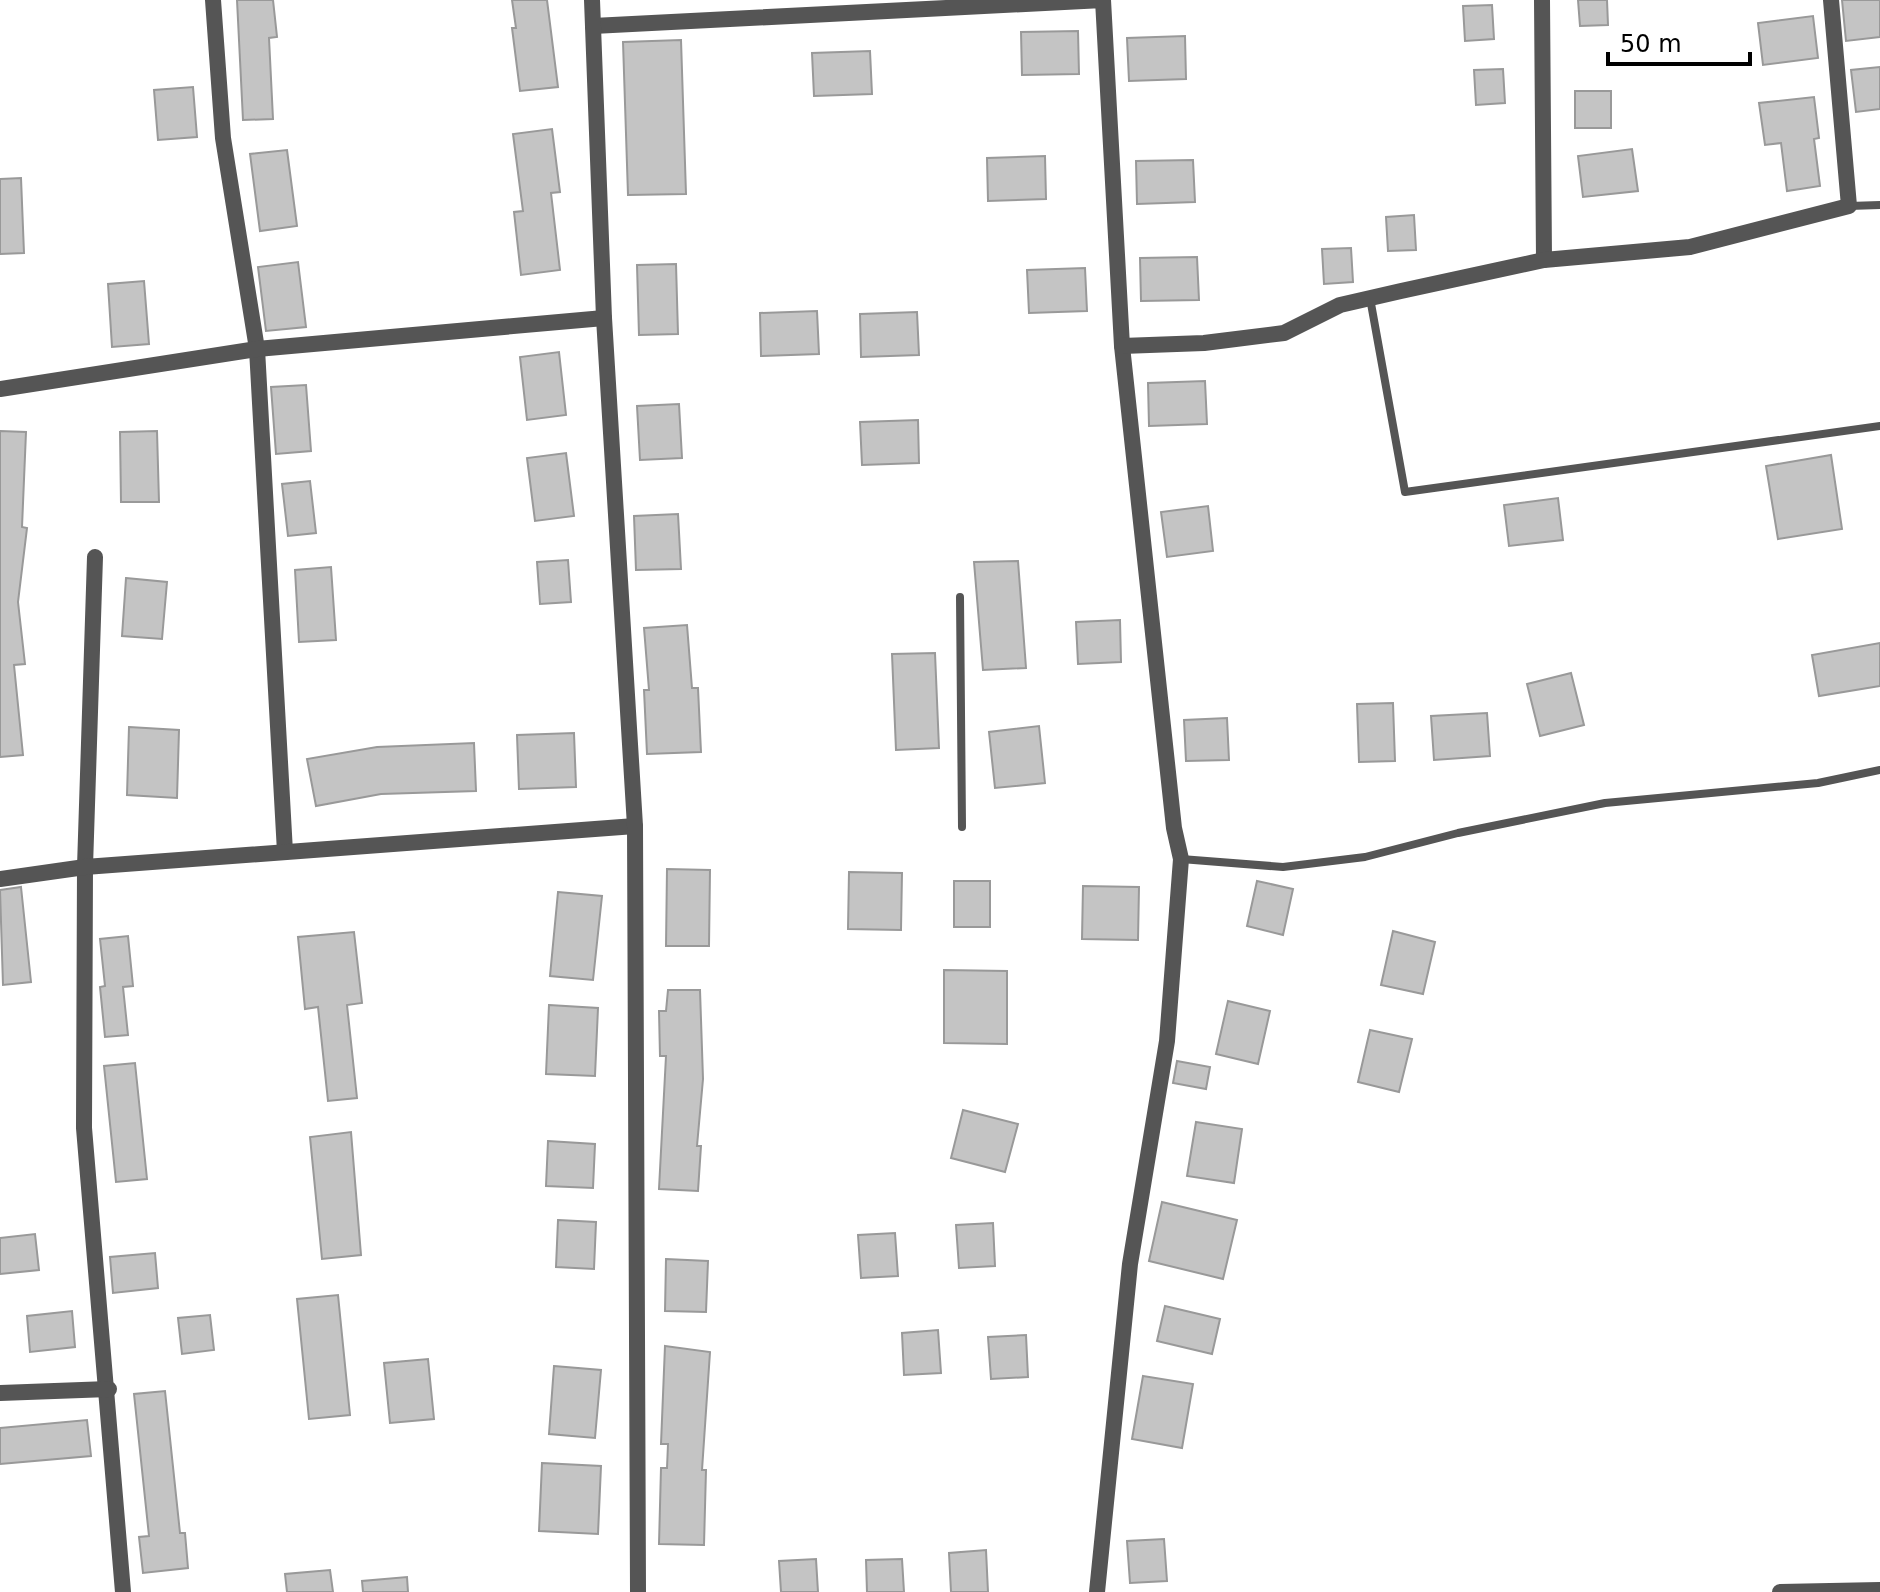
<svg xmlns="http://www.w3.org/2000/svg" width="1880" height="1592" viewBox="0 0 1880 1592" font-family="'DejaVu Sans',sans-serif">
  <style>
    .building { fill: #c4c4c4; stroke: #999; stroke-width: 2 }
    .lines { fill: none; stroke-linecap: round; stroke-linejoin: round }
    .service { stroke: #555; stroke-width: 8 }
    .minor { stroke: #555; stroke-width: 16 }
    .tertiary { stroke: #555; stroke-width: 16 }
  </style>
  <rect width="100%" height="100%" fill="#fff"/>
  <g class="building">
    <polygon points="237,0 273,0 277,37 269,38 273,119 243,120"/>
    <polygon points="512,0 547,0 558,87 520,91 512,28 516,28"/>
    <polygon points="1578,0 1607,0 1608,25 1580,26"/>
    <polygon points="1842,0 1880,0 1880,37 1846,41"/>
    <polygon points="1492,5 1494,39 1465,41 1463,6"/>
    <polygon points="1813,16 1818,58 1763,65 1758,23"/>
    <polygon points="1078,31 1079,74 1022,75 1021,32"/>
    <polygon points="1185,36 1186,79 1129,81 1127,38"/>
    <polygon points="681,40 686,194 628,195 623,42"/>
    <polygon points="870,51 872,94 814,96 812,53"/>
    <polygon points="1880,67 1880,109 1856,112 1851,70"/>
    <polygon points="1503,69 1505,103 1476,105 1474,70"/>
    <polygon points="193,87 197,137 158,140 154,90"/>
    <rect x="1575" y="91" width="36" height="37"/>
    <polygon points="1814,97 1819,138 1814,139 1820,186 1787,191 1781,143 1765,145 1759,103"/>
    <polygon points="552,129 560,192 551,193 560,270 521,275 514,212 523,211 513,134"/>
    <polygon points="1632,149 1638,191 1583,197 1578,156"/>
    <polygon points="287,150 297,226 260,231 250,154"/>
    <polygon points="1045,156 1046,199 988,201 987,158"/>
    <polygon points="1193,160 1195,202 1137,204 1136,161"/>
    <polygon points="21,178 24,253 0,254 0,179"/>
    <polygon points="1414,215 1416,250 1388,251 1386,217"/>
    <polygon points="1351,248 1353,282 1324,284 1322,249"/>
    <polygon points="1197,257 1199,300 1141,301 1140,258"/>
    <polygon points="298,262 306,327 266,331 258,267"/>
    <polygon points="676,264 678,334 639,335 637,265"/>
    <polygon points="1085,268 1087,311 1029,313 1027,270"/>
    <polygon points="144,281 149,344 112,347 108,284"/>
    <polygon points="817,311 819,354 761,356 760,313"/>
    <polygon points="917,312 919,355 861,357 860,314"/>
    <polygon points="559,352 566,415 527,420 520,357"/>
    <polygon points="1205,381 1207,424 1149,426 1148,383"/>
    <polygon points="306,385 311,451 276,454 271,387"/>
    <polygon points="679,404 682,458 640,460 637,406"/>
    <polygon points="918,420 919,463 862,465 860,422"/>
    <polygon points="0,431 26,432 22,527 27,528 18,602 25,664 14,665 23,755 0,757"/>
    <polygon points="157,431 159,502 121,502 120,432"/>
    <polygon points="566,453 574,516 535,521 527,458"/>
    <polygon points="1831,455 1842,529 1778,539 1766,466"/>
    <polygon points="310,481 316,533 288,536 282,484"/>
    <polygon points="1558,498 1563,540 1509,546 1504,505"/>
    <polygon points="1208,506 1213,551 1167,557 1161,512"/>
    <polygon points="678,514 681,569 636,570 634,516"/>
    <polygon points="568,560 571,602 540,604 537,562"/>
    <polygon points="1018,561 1026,668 983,670 974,562"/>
    <polygon points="331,567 336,640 299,642 295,570"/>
    <polygon points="126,578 167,582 162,639 122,636"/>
    <polygon points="1120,620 1121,662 1078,664 1076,622"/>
    <polygon points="687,625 692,688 698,688 701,752 647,754 644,690 649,690 644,628"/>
    <polygon points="1880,643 1880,686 1819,696 1812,655"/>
    <polygon points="935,653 939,748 896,750 892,654"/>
    <polygon points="1571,673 1584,725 1540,736 1527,684"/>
    <polygon points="1393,703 1395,761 1359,762 1357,704"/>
    <polygon points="1487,713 1490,756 1434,760 1431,716"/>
    <polygon points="1227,718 1229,760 1186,761 1184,720"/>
    <polygon points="1039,726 1045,783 995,788 989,732"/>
    <polygon points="129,727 179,730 177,798 127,795"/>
    <polygon points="574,733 576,787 519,789 517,735"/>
    <polygon points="474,743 476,791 381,794 316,806 307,759 377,747"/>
    <polygon points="667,869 710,870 709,946 666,946"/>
    <polygon points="849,872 902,873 901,930 848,929"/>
    <rect x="954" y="881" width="36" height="46"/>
    <polygon points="1257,881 1293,889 1283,935 1247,926"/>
    <polygon points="1083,886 1139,887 1138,940 1082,939"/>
    <polygon points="21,887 31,982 3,985 0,890"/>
    <polygon points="558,892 602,896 593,980 550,976"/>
    <polygon points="1393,931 1435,942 1423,994 1381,985"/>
    <polygon points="354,932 362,1003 347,1005 357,1098 328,1101 318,1007 305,1009 298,937"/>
    <polygon points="128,936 133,986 123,987 128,1035 105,1037 100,987 105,986 100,939"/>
    <polygon points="944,970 1007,971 1007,1044 944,1043"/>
    <polygon points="668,990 700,990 703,1079 697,1146 701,1146 698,1191 659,1189 666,1056 660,1056 659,1011 666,1011"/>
    <polygon points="1228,1001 1270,1011 1258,1064 1216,1054"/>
    <polygon points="549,1005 598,1008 595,1076 546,1074"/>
    <polygon points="1370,1030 1412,1039 1399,1092 1358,1082"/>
    <polygon points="1177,1061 1210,1067 1206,1089 1173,1083"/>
    <polygon points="135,1063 147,1179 116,1182 104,1066"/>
    <polygon points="963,1110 1018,1124 1005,1172 951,1158"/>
    <polygon points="1196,1122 1242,1129 1234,1183 1187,1176"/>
    <polygon points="351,1132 361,1255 322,1259 310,1137"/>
    <polygon points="548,1141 595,1144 593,1188 546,1186"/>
    <polygon points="1162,1202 1237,1220 1223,1279 1149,1261"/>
    <polygon points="558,1220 596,1222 594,1269 556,1267"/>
    <polygon points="993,1223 995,1266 959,1268 956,1225"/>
    <polygon points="895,1233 898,1276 861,1278 858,1235"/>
    <polygon points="35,1234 39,1270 0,1274 0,1238"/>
    <polygon points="155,1253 158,1288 113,1293 110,1257"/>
    <polygon points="666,1259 708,1261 706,1312 665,1311"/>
    <polygon points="338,1295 350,1415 309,1419 297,1299"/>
    <polygon points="1165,1306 1220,1319 1212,1354 1157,1341"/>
    <polygon points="72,1311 75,1347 30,1352 27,1316"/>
    <polygon points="210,1315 214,1350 182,1354 178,1318"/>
    <polygon points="938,1330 941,1373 904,1375 902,1333"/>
    <polygon points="1026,1335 1028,1377 991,1379 988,1337"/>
    <polygon points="665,1346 710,1352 702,1470 706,1470 704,1545 659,1544 661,1468 667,1468 668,1444 661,1444"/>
    <polygon points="428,1359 434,1419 390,1423 384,1363"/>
    <polygon points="554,1366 601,1370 595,1438 549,1434"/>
    <polygon points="1143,1376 1193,1384 1182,1448 1132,1439"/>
    <polygon points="165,1391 180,1533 185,1533 188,1568 143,1573 139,1537 149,1536 134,1394"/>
    <polygon points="87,1420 91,1456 0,1464 0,1428"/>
    <polygon points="542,1463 601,1466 598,1534 539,1531"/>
    <polygon points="1164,1539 1167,1581 1130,1583 1127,1541"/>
    <polygon points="986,1550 988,1592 951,1592 949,1553"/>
    <polygon points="816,1559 818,1592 781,1592 779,1561"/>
    <polygon points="902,1559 904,1592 867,1592 866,1560"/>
    <polygon points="330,1570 333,1592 287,1592 285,1574"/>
    <polygon points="407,1577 408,1592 363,1592 362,1581"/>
  </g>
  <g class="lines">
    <g class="service">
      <polyline points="1849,206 1880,205"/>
      <polyline points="1370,298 1405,492 1880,426"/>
      <polyline points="960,597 962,827"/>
      <polyline points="1181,859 1283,867 1365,857 1458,833 1605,803 1818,783 1880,770"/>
    </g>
    <g class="minor">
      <polyline points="213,0 223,138 257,349 285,852"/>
      <polyline points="1542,0 1544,260"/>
      <polyline points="593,26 1103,0 1122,346 1174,828 1181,859 1167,1041 1130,1264 1097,1592"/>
      <polyline points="1122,346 1204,343 1284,333 1340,305 1401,291 1544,260 1690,247 1849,206 1831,0"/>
      <polyline points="0,389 257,349 604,318"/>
      <polyline points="95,557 85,867 84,1128 123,1592"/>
      <polyline points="0,879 85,867 635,826"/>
      <polyline points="0,1393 109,1389"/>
    </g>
    <g class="tertiary">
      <polyline points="592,0 604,318 635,826 638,1592"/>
      <polyline points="1780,1592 1880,1590"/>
    </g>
  </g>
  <path d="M1608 52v12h142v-12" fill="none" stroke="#000000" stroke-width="4"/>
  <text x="1620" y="52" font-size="24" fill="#000000" stroke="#ffffff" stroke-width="6" paint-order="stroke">50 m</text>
</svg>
